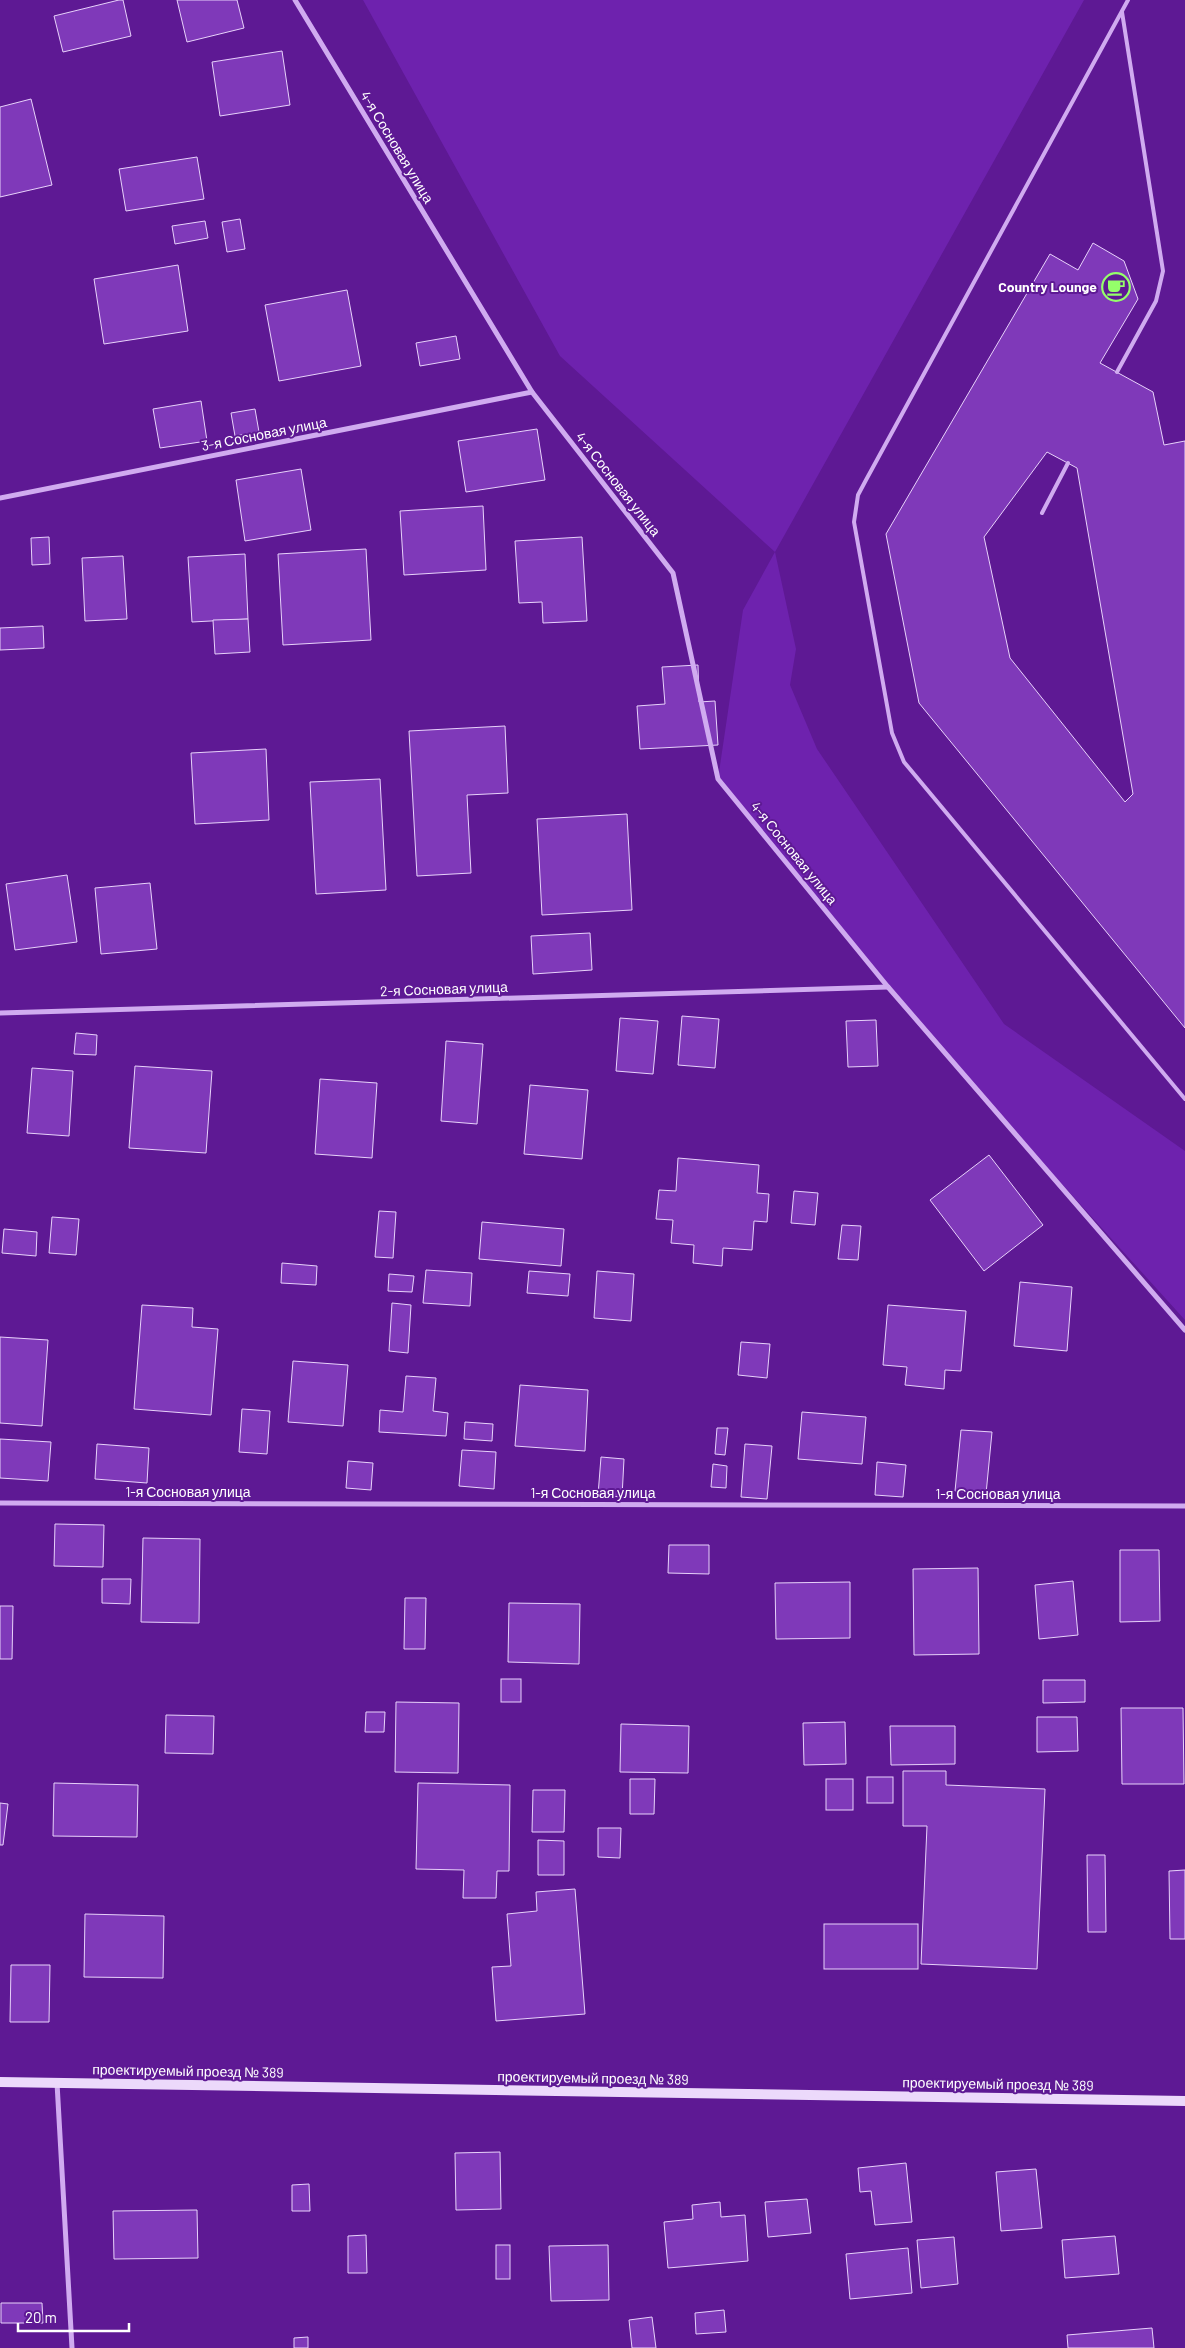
<svg xmlns="http://www.w3.org/2000/svg" width="1185" height="2348" viewBox="0 0 1185 2348" font-family="Barlow,sans-serif">
  <style>
    .green { fill: #6e22ae }
    .building { fill: #7f39b9; stroke: #e8d2fb; fill-rule: evenodd }
    .lines { fill: none; stroke-linecap: round; stroke-linejoin: round }
    .lane { stroke: #d0abf0; stroke-width: 4 }
    .street { stroke: #d0abf0; stroke-width: 5 }
    .secondary { stroke: #ecd9fb; stroke-width: 10 }
    .labels { text-anchor: middle; stroke-width: 4; stroke-linejoin: round; paint-order: stroke }
    .street-label { font-size: 14px; fill: #fff; stroke: #5e1994 }
    .poi-label { font-size: 14px; font-weight: bold; fill: #fff; stroke: #5e1994; text-anchor: end }
  </style>
  <rect width="100%" height="100%" fill="#5e1994"/>
  <polygon class="green" points="363,0 1084,0 775,552 796,649 790,685 817,749 1004,1024 1185,1151 1185,1320 918,1025 718,779 743,610 775,552 560,356"/>
  <g class="building">
    <polygon points="119,0 123,0 131,36 63,52 54,16"/>
    <polygon points="177,0 237,0 244,28 187,42"/>
    <polygon points="282,51 290,105 220,116 212,62"/>
    <polygon points="31,99 52,185 0,197 0,107"/>
    <polygon points="197,157 204,199 126,211 119,169"/>
    <polygon points="240,219 245,249 227,252 222,222"/>
    <polygon points="205,221 208,238 175,244 172,226"/>
    <path d="M1093,243l31,18 14,38 -38,64 53,29 11,53 21,-4v587l-266,-325 -33,-169 164,-280 28,16zM1047,452l30,16 56,326 -8,8 -115,-144 -26,-121z"/>
    <polygon points="178,265 188,331 104,344 94,279"/>
    <polygon points="347,290 361,366 279,381 265,305"/>
    <polygon points="456,336 460,359 420,366 416,343"/>
    <polygon points="201,401 207,441 160,448 153,409"/>
    <polygon points="255,409 259,432 235,436 231,413"/>
    <polygon points="537,429 545,480 466,492 458,441"/>
    <polygon points="301,469 311,530 245,541 236,480"/>
    <polygon points="483,506 486,570 404,575 400,511"/>
    <polygon points="49,537 50,564 32,565 31,538"/>
    <polygon points="582,537 587,621 543,623 542,602 519,603 515,541"/>
    <polygon points="366,549 371,640 283,645 278,554"/>
    <polygon points="245,554 248,619 192,622 188,557"/>
    <polygon points="123,556 127,619 85,621 82,558"/>
    <polygon points="248,619 250,652 215,654 213,620"/>
    <polygon points="43,626 44,648 0,650 0,628"/>
    <polygon points="698,665 699,702 715,701 718,745 640,749 637,706 665,704 662,667"/>
    <polygon points="505,726 508,793 467,795 471,873 417,876 409,731"/>
    <polygon points="266,749 269,820 195,824 191,753"/>
    <polygon points="380,779 386,890 316,894 310,782"/>
    <polygon points="627,814 632,910 542,915 537,819"/>
    <polygon points="67,875 77,942 15,950 6,884"/>
    <polygon points="150,883 157,949 101,954 95,888"/>
    <polygon points="590,933 592,970 533,974 531,936"/>
    <polygon points="682,1016 719,1019 715,1068 678,1065"/>
    <polygon points="620,1018 658,1021 653,1074 616,1071"/>
    <polygon points="876,1020 878,1066 848,1067 846,1021"/>
    <polygon points="76,1033 97,1035 96,1055 74,1054"/>
    <polygon points="446,1041 483,1044 477,1124 441,1121"/>
    <polygon points="135,1066 212,1071 206,1153 129,1148"/>
    <polygon points="32,1068 73,1071 69,1136 27,1133"/>
    <polygon points="320,1079 377,1083 372,1158 315,1154"/>
    <polygon points="530,1085 588,1090 582,1159 524,1154"/>
    <polygon points="989,1155 1043,1225 984,1271 930,1200"/>
    <polygon points="678,1158 759,1165 757,1193 769,1194 767,1222 754,1221 752,1250 723,1248 722,1266 693,1263 694,1245 671,1243 673,1220 656,1219 659,1190 676,1191"/>
    <polygon points="794,1191 818,1193 815,1225 791,1223"/>
    <polygon points="379,1211 396,1212 393,1258 375,1257"/>
    <polygon points="52,1217 79,1219 76,1255 49,1253"/>
    <polygon points="482,1222 564,1229 561,1266 479,1259"/>
    <polygon points="842,1225 861,1226 858,1260 838,1259"/>
    <polygon points="4,1229 37,1232 36,1256 2,1253"/>
    <polygon points="282,1263 317,1266 316,1285 281,1283"/>
    <polygon points="426,1270 472,1273 470,1306 423,1303"/>
    <polygon points="529,1271 570,1274 568,1296 527,1293"/>
    <polygon points="597,1271 634,1274 631,1321 594,1318"/>
    <polygon points="389,1274 414,1276 412,1292 388,1291"/>
    <polygon points="1020,1282 1072,1287 1067,1351 1014,1346"/>
    <polygon points="392,1303 411,1305 408,1353 389,1351"/>
    <polygon points="142,1305 193,1308 192,1327 218,1329 211,1415 134,1409"/>
    <polygon points="888,1305 966,1311 961,1371 945,1370 944,1389 905,1385 907,1367 883,1365"/>
    <polygon points="0,1337 48,1340 42,1426 0,1423"/>
    <polygon points="741,1342 770,1344 767,1378 738,1375"/>
    <polygon points="293,1361 348,1365 343,1426 288,1422"/>
    <polygon points="406,1376 436,1378 433,1411 448,1413 446,1436 379,1432 380,1410 403,1412"/>
    <polygon points="520,1385 588,1390 585,1451 515,1446"/>
    <polygon points="242,1409 270,1411 267,1454 239,1452"/>
    <polygon points="802,1412 866,1417 862,1464 798,1459"/>
    <polygon points="465,1422 493,1424 492,1441 464,1439"/>
    <polygon points="717,1428 728,1428 725,1455 715,1454"/>
    <polygon points="961,1430 992,1432 986,1494 955,1491"/>
    <polygon points="0,1439 51,1442 48,1481 0,1478"/>
    <polygon points="97,1444 149,1448 147,1483 95,1479"/>
    <polygon points="745,1444 772,1446 767,1499 741,1497"/>
    <polygon points="462,1450 496,1452 494,1489 459,1486"/>
    <polygon points="601,1457 624,1459 622,1497 598,1495"/>
    <polygon points="348,1461 373,1463 371,1490 346,1488"/>
    <polygon points="877,1462 906,1465 903,1497 875,1495"/>
    <polygon points="713,1464 727,1466 726,1488 711,1487"/>
    <polygon points="55,1524 104,1525 103,1567 54,1566"/>
    <polygon points="143,1538 200,1539 199,1623 141,1622"/>
    <polygon points="669,1545 709,1545 709,1574 668,1573"/>
    <polygon points="1120,1550 1159,1550 1160,1621 1120,1622"/>
    <polygon points="978,1568 979,1654 914,1655 913,1569"/>
    <polygon points="102,1579 131,1579 130,1604 102,1603"/>
    <polygon points="1073,1581 1078,1635 1039,1639 1035,1585"/>
    <polygon points="850,1582 850,1638 776,1639 775,1583"/>
    <polygon points="405,1598 426,1598 425,1649 404,1649"/>
    <polygon points="509,1603 580,1604 579,1664 508,1662"/>
    <polygon points="0,1606 13,1606 12,1659 0,1659"/>
    <rect x="501" y="1679" width="20" height="23"/>
    <polygon points="1043,1680 1085,1680 1085,1702 1043,1703"/>
    <polygon points="396,1702 459,1703 458,1773 395,1772"/>
    <polygon points="1121,1708 1183,1708 1184,1784 1122,1784"/>
    <polygon points="366,1712 385,1712 384,1732 365,1732"/>
    <polygon points="166,1715 214,1716 213,1754 165,1753"/>
    <polygon points="1037,1717 1077,1717 1078,1751 1037,1752"/>
    <polygon points="845,1722 846,1764 804,1765 803,1723"/>
    <polygon points="621,1724 689,1726 688,1773 620,1772"/>
    <polygon points="890,1726 955,1726 955,1764 891,1765"/>
    <polygon points="903,1771 946,1771 946,1785 1045,1789 1037,1969 921,1964 927,1826 903,1826"/>
    <rect x="867" y="1777" width="26" height="26"/>
    <polygon points="630,1779 655,1779 654,1814 630,1814"/>
    <rect x="826" y="1779" width="27" height="31"/>
    <polygon points="54,1783 138,1785 137,1837 53,1836"/>
    <polygon points="418,1783 510,1785 509,1871 497,1871 496,1898 463,1898 464,1870 416,1869"/>
    <polygon points="533,1790 565,1790 564,1832 532,1832"/>
    <polygon points="0,1803 8,1804 3,1845 0,1845"/>
    <polygon points="598,1828 621,1828 620,1858 598,1857"/>
    <polygon points="538,1840 564,1841 564,1875 538,1875"/>
    <polygon points="1087,1855 1105,1855 1106,1932 1088,1932"/>
    <polygon points="1185,1870 1185,1939 1170,1939 1169,1871"/>
    <polygon points="575,1889 585,2014 496,2021 492,1967 511,1966 507,1914 537,1911 536,1892"/>
    <polygon points="85,1914 164,1916 163,1978 84,1977"/>
    <rect x="824" y="1924" width="94" height="45"/>
    <polygon points="11,1965 50,1965 49,2022 10,2022"/>
    <polygon points="500,2152 501,2209 456,2210 455,2153"/>
    <polygon points="906,2163 912,2222 875,2225 871,2191 860,2192 858,2168"/>
    <polygon points="1036,2169 1042,2228 1001,2231 996,2172"/>
    <polygon points="309,2184 310,2211 292,2211 292,2185"/>
    <polygon points="807,2199 811,2233 768,2237 765,2202"/>
    <polygon points="720,2202 721,2217 745,2215 748,2261 668,2268 664,2222 693,2219 692,2205"/>
    <polygon points="197,2210 198,2258 114,2259 113,2211"/>
    <polygon points="366,2235 367,2273 348,2273 348,2236"/>
    <polygon points="1115,2236 1119,2274 1065,2278 1062,2240"/>
    <polygon points="954,2237 958,2284 921,2288 917,2240"/>
    <rect x="496" y="2245" width="14" height="34"/>
    <polygon points="608,2245 609,2300 551,2301 549,2246"/>
    <polygon points="908,2248 912,2293 850,2299 846,2254"/>
    <polygon points="1,2303 42,2303 43,2323 1,2323"/>
    <polygon points="724,2310 726,2332 696,2334 695,2313"/>
    <polygon points="652,2317 656,2348 632,2348 629,2320"/>
    <polygon points="1152,2328 1154,2348 1068,2348 1067,2335"/>
    <polygon points="308,2337 308,2348 294,2348 294,2338"/>
  </g>
  <g class="lines">
    <g class="lane">
      <polyline points="1128,0 866,480 858,495 854,522 892,733 904,762 1185,1099"/>
      <polyline points="1117,372 1156,301 1163,271 1122,12"/>
      <polyline points="1042,513 1068,463"/>
    </g>
    <g class="street">
      <polyline points="295,0 532,392 673,573 718,779 888,987 1185,1330"/>
      <polyline points="0,498 532,392"/>
      <polyline points="0,1013 888,987"/>
      <polyline points="0,1503 1185,1506"/>
      <polyline points="57,2083 72,2348"/>
    </g>
    <polyline class="secondary" points="0,2082 1185,2101"/>
  </g>
  <defs>
    <symbol id="cafe-ring" viewBox="-11 -11 22 22"><circle r="9.5" fill="#5e1994" stroke="#95ff6a" stroke-width="1.5"/><path d="M-5.5-4.5H6V0H3Q3 3.5 0 3.5H-2.5Q-5.5 3.5-5.5 0ZM3-3.2v2h1.7v-2ZM-6 4.5H4V6H-6Z" fill="#95ff6a"/></symbol>
  </defs>
  <g fill-rule="evenodd">
    <use href="#cafe-ring" x="1100" y="271" width="32" height="32"/>
  </g>
  <g class="labels">
    <g class="street-label">
      <text transform="translate(397 147) rotate(59)" y="5">4-я Сосновая улица</text>
      <text transform="translate(264 434) rotate(-11)" y="5">3-я Сосновая улица</text>
      <text transform="translate(618 484) rotate(52)" y="5">4-я Сосновая улица</text>
      <text transform="translate(794 853) rotate(51)" y="5">4-я Сосновая улица</text>
      <text transform="translate(444 989) rotate(-2)" y="5">2-я Сосновая улица</text>
      <text x="188" y="1497">1-я Сосновая улица</text>
      <text x="593" y="1498">1-я Сосновая улица</text>
      <text x="998" y="1499">1-я Сосновая улица</text>
      <text transform="translate(188 2071) rotate(1)" y="5">проектируемый проезд № 389</text>
      <text transform="translate(593 2078) rotate(1)" y="5">проектируемый проезд № 389</text>
      <text transform="translate(998 2084) rotate(1)" y="5">проектируемый проезд № 389</text>
    </g>
    <g class="poi-label">
      <text x="1097" y="292">Country Lounge</text>
    </g>
  </g>
  <path d="M18 2323v8h111v-8" fill="none" stroke="#ffffff" stroke-width="2.5"/>
  <text x="25" y="2323" font-size="15" fill="#ffffff" stroke="#5e1994" stroke-width="4" paint-order="stroke">20 m</text>
</svg>
